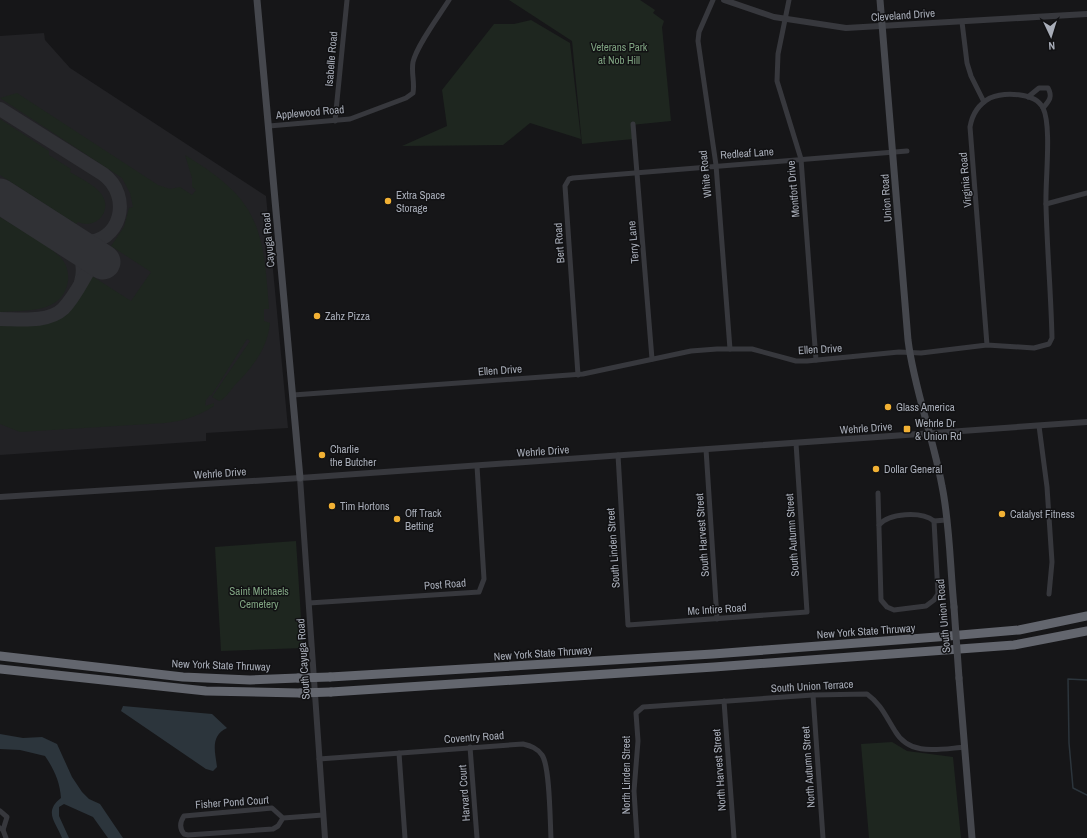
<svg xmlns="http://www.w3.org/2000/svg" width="1087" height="838" viewBox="0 0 1087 838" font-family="'Archivo Narrow',sans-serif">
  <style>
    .built { fill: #222225 }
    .green { fill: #1e261f }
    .water { fill: #2c353c }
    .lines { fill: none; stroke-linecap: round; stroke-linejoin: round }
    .stream { stroke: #2c353c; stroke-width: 1.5 }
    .taxiway { stroke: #303135; stroke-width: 14 }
    .runway { stroke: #303135; stroke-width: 35 }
    .minor { stroke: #37383d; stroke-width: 5 }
    .tertiary { stroke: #37383d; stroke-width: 6 }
    .secondary { stroke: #45474d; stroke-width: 7 }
    .motorway { stroke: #63666e; stroke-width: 9 }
    .secondary-bridge { stroke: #45474d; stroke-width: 7 }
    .motorway-bridge { stroke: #63666e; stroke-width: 9 }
    .poi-dot { fill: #f2b134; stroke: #111113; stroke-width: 1.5 }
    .labels { text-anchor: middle; stroke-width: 3; stroke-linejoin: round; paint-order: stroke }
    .street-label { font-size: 11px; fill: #a8adb8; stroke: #111113 }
    .park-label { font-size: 11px; fill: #7fa381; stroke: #111113 }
    .poi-label { font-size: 11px; fill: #a8adb8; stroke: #111113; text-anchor: start }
  </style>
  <rect width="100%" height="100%" fill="#161618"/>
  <polygon class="built" points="44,33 45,40 70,68 266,196 288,428 206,433 206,441 0,455 0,36"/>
  <g class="green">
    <polygon points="509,0 640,0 655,10 653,13 664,21 662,27 671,121 631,125 633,139 582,144 572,41"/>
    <polygon points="531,20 570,43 581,139 530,123 503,145 402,146 447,126 442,90 494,24 514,24"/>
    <path d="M17,93l141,92 12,4 10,-2 12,8 4,-5 -4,-3v-9l-7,-23c74,45 78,71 84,154h-5v12l6,2c-3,27 -18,45 -36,63 -4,5 -9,13 -15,15l-7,-4 38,-56 -3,-2 -36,57 -1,-1 -4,5 -1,6 9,-3v3c-15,10 -31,15 -49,17l-145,9 -20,-8v-99c19,0 47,4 63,-9 13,-9 21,-27 29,-40l39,25 20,-29 -40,-26 13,-19 5,-19 4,-1 -3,-14 -8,-15 -122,-80z"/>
    <path d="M0,119l49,32v4l22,14 -1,3c9,6 26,13 32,23 11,17 -7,35 -24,27l-2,2 -76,-49z"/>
    <path d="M0,217c19,12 43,23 59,39 7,6 10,16 9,25 -5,33 -42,29 -68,31z"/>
    <polygon points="296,541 303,648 221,651 215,547"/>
    <polygon points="892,742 907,751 953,757 961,838 869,838 861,744"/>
  </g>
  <g class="water">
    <path d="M123,706l89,8 15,14c-17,8 -12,23 -10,39l-4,4 -7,-2 -85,-58z"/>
    <path d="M0,734l23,4 19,-1 15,7 15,33 10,15 7,7 11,5 23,34h-15l-15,-21 -29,-13 -5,3v9l10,22h-7c-6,-16 -19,-26 -1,-40 -1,-16 -7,-29 -16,-42l-25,-6 -20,-1z"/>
  </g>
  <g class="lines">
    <polyline class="stream" points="1087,680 1068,679 1069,743 1073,788 1087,795"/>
    <g class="taxiway">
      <path d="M0,109l103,65c30,22 18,70 -20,68 -11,0 -20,-6 -29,-11"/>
      <path d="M66,239c14,11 20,26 15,43"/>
      <path d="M0,319c19,0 48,4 63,-10 10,-10 17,-24 24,-36"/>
    </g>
    <polyline class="runway" points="0,196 103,262"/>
    <g class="minor">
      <polyline points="713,0 699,32 698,41 716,165 730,349"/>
      <polyline points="789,0 778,54 777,81 801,159 816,360"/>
      <polyline points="962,22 967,63 971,76 984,102"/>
      <path d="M1028,97l11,-9h9c5,9 1,13 -5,20"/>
      <polyline points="335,121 347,0"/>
      <polyline points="633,124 652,359"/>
      <path d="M269,126l81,-7 56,-21 7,-5c2,-11 -2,-20 0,-31 4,-17 26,-46 36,-62"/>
      <polyline points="1046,204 1087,193"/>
      <polyline points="578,375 565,186 569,179 573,178 907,151"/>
      <path d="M293,395l290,-21 108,-23 26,-2h35l44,12h11l92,-9 22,1 66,-8 47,3 15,-4 3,-6c-1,-44 -5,-89 -6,-133 -1,-23 6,-79 -3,-97 -8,-16 -39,-16 -53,-10 -11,6 -18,17 -20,29l17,218"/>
      <polyline points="1039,426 1047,487 1052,562 1049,594"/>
      <polyline points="706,449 717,619"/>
      <polyline points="618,455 628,625 807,612 796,443"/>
      <polyline points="878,493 881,600 887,607 894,610 926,606 934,600 938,594 934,521"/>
      <path d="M879,525c10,-12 42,-14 55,-4l12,-1"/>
      <polyline points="309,603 479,592 484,579 477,466"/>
      <polyline points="813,695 823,838"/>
      <polyline points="724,701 734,838"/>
      <polyline points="470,747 477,838"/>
      <polyline points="399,753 405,838"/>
      <path d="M319,759l204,-15c8,2 14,4 19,11 8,11 8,66 9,83"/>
      <polyline points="0,811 7,817 3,830"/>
      <path d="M283,818l-5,8 -5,3 -85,6 -4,-1c-5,-6 -4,-12 0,-18l88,-8 11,10 40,-3"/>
      <polyline points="0,828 3,830 6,838"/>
      <path d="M637,838l-3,-47 4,-50 -2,-28 7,-6 170,-12 54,-1c14,10 19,23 28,37 15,26 45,18 70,16"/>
    </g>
    <g class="tertiary">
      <polyline points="724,0 774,17 846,28 1087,14"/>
      <polyline points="300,478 325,838"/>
      <polyline points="0,497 300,478 1087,422"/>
    </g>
    <g class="secondary">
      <polyline points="257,0 300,478"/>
      <path d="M880,0l28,340c6,49 25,96 34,146 8,39 8,81 12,121"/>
      <polyline points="959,678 972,838"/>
    </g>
    <g class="motorway">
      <polyline points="0,656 183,677 250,680 298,678"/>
      <polyline points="0,669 206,691 300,693"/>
      <polyline points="330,677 713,654 937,637 1019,630 1087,616"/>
      <polyline points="331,692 714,667 1014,645 1087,631"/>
    </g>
    <polyline class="secondary-bridge" points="954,607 959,678"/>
    <g class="motorway-bridge">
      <polyline points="298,678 330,677"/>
      <polyline points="300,693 331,692"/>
    </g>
  </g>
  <g class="poi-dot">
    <circle cx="388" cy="201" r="4"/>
    <circle cx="317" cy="316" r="4"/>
    <circle cx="888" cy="407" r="4"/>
    <rect x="903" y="425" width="8" height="8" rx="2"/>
    <circle cx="322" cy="455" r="4"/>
    <circle cx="876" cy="469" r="4"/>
    <circle cx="332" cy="506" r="4"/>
    <circle cx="1002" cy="514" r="4"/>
    <circle cx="397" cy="519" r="4"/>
  </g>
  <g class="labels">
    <g class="street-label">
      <text transform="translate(903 15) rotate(-4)" y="4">Cleveland Drive</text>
      <text transform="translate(331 59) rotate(-85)" y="4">Isabelle Road</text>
      <text transform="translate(310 112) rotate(-5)" y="4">Applewood Road</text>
      <text transform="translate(747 153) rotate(-4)" y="4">Redleaf Lane</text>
      <text transform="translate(705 174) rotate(-96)" y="4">White Road</text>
      <text transform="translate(965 180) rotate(-95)" y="4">Virginia Road</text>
      <text transform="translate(793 189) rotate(-95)" y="4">Montfort Drive</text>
      <text transform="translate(886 198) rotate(-94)" y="4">Union Road</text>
      <text transform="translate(268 240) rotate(-95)" y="4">Cayuga Road</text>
      <text transform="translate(633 242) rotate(-95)" y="4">Terry Lane</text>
      <text transform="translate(559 243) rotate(-94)" y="4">Bert Road</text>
      <text transform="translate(820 349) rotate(-3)" y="4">Ellen Drive</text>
      <text transform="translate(500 370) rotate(-4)" y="4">Ellen Drive</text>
      <text transform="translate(866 428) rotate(-4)" y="4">Wehrle Drive</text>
      <text transform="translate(543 451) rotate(-4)" y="4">Wehrle Drive</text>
      <text transform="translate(220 473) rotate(-4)" y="4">Wehrle Drive</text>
      <text transform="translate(702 535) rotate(-94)" y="4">South Harvest Street</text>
      <text transform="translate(792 535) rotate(-94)" y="4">South Autumn Street</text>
      <text transform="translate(613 548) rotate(-94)" y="4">South Linden Street</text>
      <text transform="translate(445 584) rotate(-4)" y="4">Post Road</text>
      <text transform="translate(717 609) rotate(-4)" y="4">Mc Intire Road</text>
      <text transform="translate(943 616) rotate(-95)" y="4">South Union Road</text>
      <text transform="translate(866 631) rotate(-4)" y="4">New York State Thruway</text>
      <text transform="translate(543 653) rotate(-4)" y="4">New York State Thruway</text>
      <text transform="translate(303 659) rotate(-94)" y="4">South Cayuga Road</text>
      <text transform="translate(221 665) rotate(2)" y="4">New York State Thruway</text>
      <text transform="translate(812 686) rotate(-3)" y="4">South Union Terrace</text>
      <text transform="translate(474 737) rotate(-4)" y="4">Coventry Road</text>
      <text transform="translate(808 767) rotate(-94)" y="4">North Autumn Street</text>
      <text transform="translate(719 770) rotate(-94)" y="4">North Harvest Street</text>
      <text transform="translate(626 775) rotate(-90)" y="4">North Linden Street</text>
      <text transform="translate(464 793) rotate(-94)" y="4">Harvard Court</text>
      <text transform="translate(232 802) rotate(-4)" y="4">Fisher Pond Court</text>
    </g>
    <g class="park-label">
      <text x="619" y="51">Veterans Park<tspan x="619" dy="13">at Nob Hill</tspan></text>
      <text x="259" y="595">Saint Michaels<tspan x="259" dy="13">Cemetery</tspan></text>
    </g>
    <g class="poi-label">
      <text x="396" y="199">Extra Space<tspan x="396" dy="13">Storage</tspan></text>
      <text x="325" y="320">Zahz Pizza</text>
      <text x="896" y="411">Glass America</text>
      <text x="915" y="427">Wehrle Dr<tspan x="915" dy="13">&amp; Union Rd</tspan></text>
      <text x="330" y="453">Charlie<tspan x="330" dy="13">the Butcher</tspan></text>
      <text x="884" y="473">Dollar General</text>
      <text x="340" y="510">Tim Hortons</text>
      <text x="405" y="517">Off Track<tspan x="405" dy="13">Betting</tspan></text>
      <text x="1010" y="518">Catalyst Fitness</text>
    </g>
  </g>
  <g transform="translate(1051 36) rotate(176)" stroke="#111113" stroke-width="3" paint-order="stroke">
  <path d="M0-3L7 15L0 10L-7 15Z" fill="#a8adb8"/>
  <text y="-6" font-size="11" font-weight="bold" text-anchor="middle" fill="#a8adb8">N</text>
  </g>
</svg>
